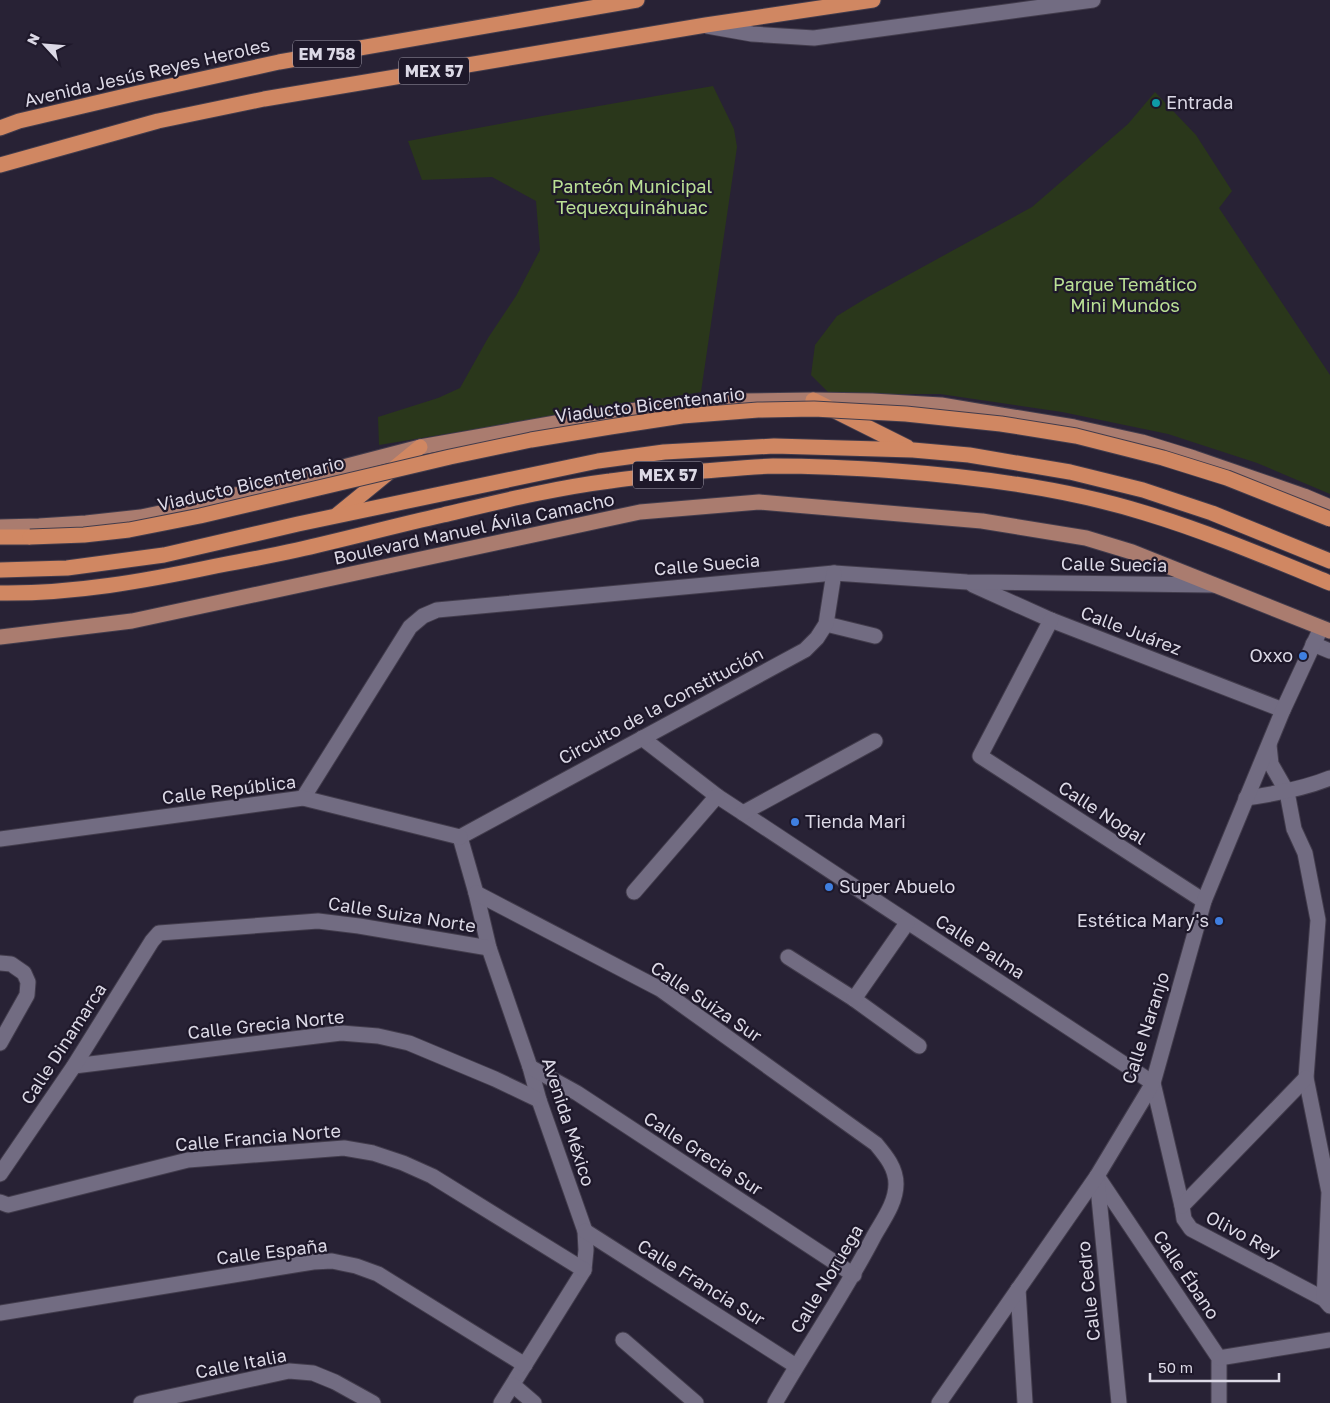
<svg xmlns="http://www.w3.org/2000/svg" width="1330" height="1403" viewBox="0 0 1330 1403" font-family="'Golos Text',sans-serif">
  <style>
    .green { fill: #2a371b }
    .lines { fill: none; stroke-linecap: round; stroke-linejoin: round }
    .minor-casing { stroke: #423c4c; stroke-width: 17 }
    .major-casing { stroke: #423c4c; stroke-width: 17 }
    .highway-casing { stroke: #423c4c; stroke-width: 17 }
    .minor { stroke: #726c82; stroke-width: 15 }
    .major { stroke: #aa7c6f; stroke-width: 15 }
    .highway { stroke: #d08762; stroke-width: 15 }
    .highway-bridge-casing { stroke: #423c4c; stroke-width: 17; stroke-linecap: butt }
    .highway-bridge { stroke: #d08762; stroke-width: 15 }
    .culture-dot { fill: #0f9aa8; stroke: #1e182a; stroke-width: 2 }
    .shop-dot { fill: #3f7fe0; stroke: #1e182a; stroke-width: 2 }
    .labels { text-anchor: middle; stroke-width: 4.5; stroke-linejoin: round; paint-order: stroke }
    .shield { fill: #1e182a; stroke: #a39fae; stroke-width: 1 }
    .shield-label { font-size: 16px; font-weight: bold; fill: #dcd9e6 }
    .street-label { font-size: 18px; fill: #dcd9e6; stroke: #1e182a }
    .poi-label { font-size: 18px; fill: #dcd9e6; stroke: #1e182a; text-anchor: start }
    .park-label { font-size: 18px; fill: #bae095; stroke: #1e182a }
  </style>
  <rect width="100%" height="100%" fill="#282235"/>
  <g class="green">
    <polygon points="713,86 734,129 737,147 701,392 379,445 378,417 438,398 460,388 488,338 516,296 540,250 536,201 492,177 422,180 408,141 542,116"/>
    <polygon points="1155,92 1196,135 1232,191 1219,208 1330,375 1330,494 1257,463 1168,434 1062,412 940,394 830,394 811,375 815,345 837,316 868,297 1032,207 1128,124"/>
  </g>
  <g class="lines">
    <defs>
      <g id="minor">
        <polyline points="707,26 752,34 814,38 1093,0"/>
        <polyline points="973,585 1051,620 1283,710"/>
        <polyline points="1051,620 980,756 1204,901"/>
        <polyline points="826,624 875,636"/>
        <polyline points="1313,644 1330,651"/>
        <path d="M642,738l75,58 26,17c136,91 273,179 410,270l29,123 2,13 7,10 133,70 6,7"/>
        <polyline points="1269,745 1271,764 1287,792 1294,829 1305,853 1318,920 1306,1078 1329,1192 1324,1299"/>
        <polyline points="303,798 410,627 423,616 437,610 834,573 967,582 1214,585"/>
        <path d="M1246,798c29,-4 57,-9 84,-20"/>
        <polyline points="743,813 875,741"/>
        <polyline points="460,837 476,893 489,948 530,1067 539,1100 585,1231 586,1250 584,1270 501,1403"/>
        <polyline points="460,837 805,650 817,638 826,624 834,573"/>
        <polyline points="0,839 303,798 460,837"/>
        <polyline points="634,892 717,796"/>
        <path d="M476,893l184,96 216,155c10,12 20,24 20,40 0,19 -13,36 -22,52 -30,58 -67,111 -99,167"/>
        <polyline points="788,957 854,999 919,1046"/>
        <polyline points="0,963 11,964 24,973 28,982 27,995 0,1043"/>
        <polyline points="854,999 907,923"/>
        <polyline points="74,1066 341,1033 378,1036 409,1043 495,1079 539,1100"/>
        <polyline points="530,1067 577,1093 854,1275"/>
        <polyline points="0,1174 74,1066 152,941 159,933 318,921 359,926 489,948"/>
        <polyline points="1097,1176 1219,1358 1219,1403"/>
        <polyline points="1097,1177 1119,1403"/>
        <polyline points="0,1202 8,1205 188,1160 344,1148 373,1153 403,1163 432,1176 584,1270"/>
        <polyline points="1182,1206 1306,1078"/>
        <polyline points="585,1231 796,1366"/>
        <polyline points="1018,1289 1025,1403"/>
        <polyline points="0,1313 313,1262 332,1261 356,1266 378,1274 525,1365"/>
        <polyline points="623,1340 696,1403"/>
        <polyline points="1219,1358 1330,1340"/>
        <polyline points="513,1385 534,1403"/>
        <polyline points="141,1403 289,1371 313,1373 335,1382 373,1403"/>
        <polyline points="939,1403 1097,1176 1153,1083 1204,901 1283,710 1321,628"/>
      </g>
      <g id="major">
        <polyline points="0,527 39,526 86,523 141,517 193,506 420,447 612,413 689,404 744,401 813,400 872,401 941,405 1074,427 1142,442 1194,458 1304,496 1330,507"/>
        <polyline points="0,637 132,621 640,512 759,502 982,521 1086,538 1132,552 1330,631"/>
      </g>
      <g id="highway">
        <polyline points="0,128 19,121 138,93 279,62 637,0"/>
        <polyline points="0,165 158,121 264,99 706,25 873,0"/>
        <polyline points="813,400 907,447"/>
        <polyline points="338,514 420,447"/>
        <polyline points="0,537 30,537"/>
        <polyline points="0,570 67,568 164,555 298,524 598,461 664,452 774,446 913,450 969,455 1070,472 1143,490 1212,513 1330,561"/>
        <path d="M0,593c73,1 145,-12 216,-27 27,-5 54,-10 81,-16 49,-11 97,-24 146,-35 55,-13 111,-27 167,-34 27,-4 55,-6 82,-9 27,-2 54,-5 81,-6 41,0 82,2 123,5 84,6 168,17 249,42 63,19 124,45 185,70"/>
      </g>
    </defs>
    <use href="#minor" class="minor-casing"/>
    <use href="#major" class="major-casing"/>
    <use href="#highway" class="highway-casing"/>
    <use href="#minor" class="minor"/>
    <use href="#major" class="major"/>
    <use href="#highway" class="highway"/>
    <defs>
      <polyline id="highway-bridge" points="30,537 84,535 129,530 200,516 450,457 531,440 610,427 682,416 758,410 814,409 906,414 1001,424 1076,436 1163,458 1227,478 1330,519"/>
    </defs>
    <use href="#highway-bridge" class="highway-bridge-casing"/>
    <use href="#highway-bridge" class="highway-bridge"/>
  </g>
  <circle class="culture-dot" cx="1156" cy="103" r="5"/>
  <g class="shop-dot">
    <circle cx="1303" cy="656" r="5"/>
    <circle cx="795" cy="822" r="5"/>
    <circle cx="829" cy="887" r="5"/>
    <circle cx="1219" cy="921" r="5"/>
  </g>
  <g class="labels">
    <g class="shield">
      <rect x="293" y="40.5" width="68" height="27" rx="4"/>
      <rect x="399" y="57.5" width="70" height="27" rx="4"/>
      <rect x="633" y="461.5" width="70" height="27" rx="4"/>
    </g>
    <g class="shield-label">
      <text x="327" y="60">EM 758</text>
      <text x="434" y="77">MEX 57</text>
      <text x="668" y="481">MEX 57</text>
    </g>
    <g class="street-label">
      <text transform="translate(147 73) rotate(-13)" y="6">Avenida Jesús Reyes Heroles</text>
      <text transform="translate(650 405) rotate(-7)" y="6">Viaducto Bicentenario</text>
      <text transform="translate(251 484) rotate(-13)" y="6">Viaducto Bicentenario</text>
      <text transform="translate(474 529) rotate(-12)" y="6">Boulevard Manuel Ávila Camacho</text>
      <text transform="translate(707 565) rotate(-5)" y="6">Calle Suecia</text>
      <text transform="translate(1114 565) rotate(1)" y="6">Calle Suecia</text>
      <text transform="translate(1131 631) rotate(21)" y="6">Calle Juárez</text>
      <text transform="translate(661 706) rotate(-28)" y="6">Circuito de la Constitución</text>
      <text transform="translate(229 790) rotate(-7)" y="6">Calle República</text>
      <text transform="translate(1102 813) rotate(33)" y="6">Calle Nogal</text>
      <text transform="translate(402 915) rotate(9)" y="6">Calle Suiza Norte</text>
      <text transform="translate(980 947) rotate(33)" y="6">Calle Palma</text>
      <text transform="translate(706 1002) rotate(34)" y="6">Calle Suiza Sur</text>
      <text transform="translate(266 1025) rotate(-6)" y="6">Calle Grecia Norte</text>
      <text transform="translate(1146 1028) rotate(-72)" y="6">Calle Naranjo</text>
      <text transform="translate(64 1044) rotate(-57)" y="6">Calle Dinamarca</text>
      <text transform="translate(568 1122) rotate(72)" y="6">Avenida México</text>
      <text transform="translate(258 1138) rotate(-5)" y="6">Calle Francia Norte</text>
      <text transform="translate(703 1154) rotate(33)" y="6">Calle Grecia Sur</text>
      <text transform="translate(1243 1235) rotate(28)" y="6">Olivo Rey</text>
      <text transform="translate(272 1252) rotate(-7)" y="6">Calle España</text>
      <text transform="translate(1186 1275) rotate(56)" y="6">Calle Ébano</text>
      <text transform="translate(827 1279) rotate(-59)" y="6">Calle Noruega</text>
      <text transform="translate(701 1283) rotate(32)" y="6">Calle Francia Sur</text>
      <text transform="translate(1089 1291) rotate(-96)" y="6">Calle Cedro</text>
      <text transform="translate(241 1364) rotate(-11)" y="6">Calle Italia</text>
    </g>
    <g class="poi-label">
      <text x="1166" y="109">Entrada</text>
      <text x="1293" y="662" text-anchor="end">Oxxo</text>
      <text x="805" y="828">Tienda Mari</text>
      <text x="839" y="893">Super Abuelo</text>
      <text x="1209" y="927" text-anchor="end">Estética Mary's</text>
    </g>
    <g class="park-label">
      <text x="632" y="193">Panteón Municipal<tspan x="632" dy="21">Tequexquináhuac</tspan></text>
      <text x="1125" y="291">Parque Temático<tspan x="1125" dy="21">Mini Mundos</tspan></text>
    </g>
  </g>
  <g transform="translate(45 45) rotate(296)" stroke="#1e182a" stroke-width="4" paint-order="stroke">
  <path d="M0-4L9 19L0 12L-9 19Z" fill="#dcd9e6"/>
  <text y="-8" font-size="14" font-weight="bold" text-anchor="middle" fill="#dcd9e6">N</text>
  </g>
  <path d="M1150 1373v8h129v-8" fill="none" stroke="#dcd9e6" stroke-width="2.5"/>
  <text x="1158" y="1373" font-size="15" fill="#dcd9e6" stroke="#1e182a" stroke-width="4" paint-order="stroke">50 m</text>
</svg>
